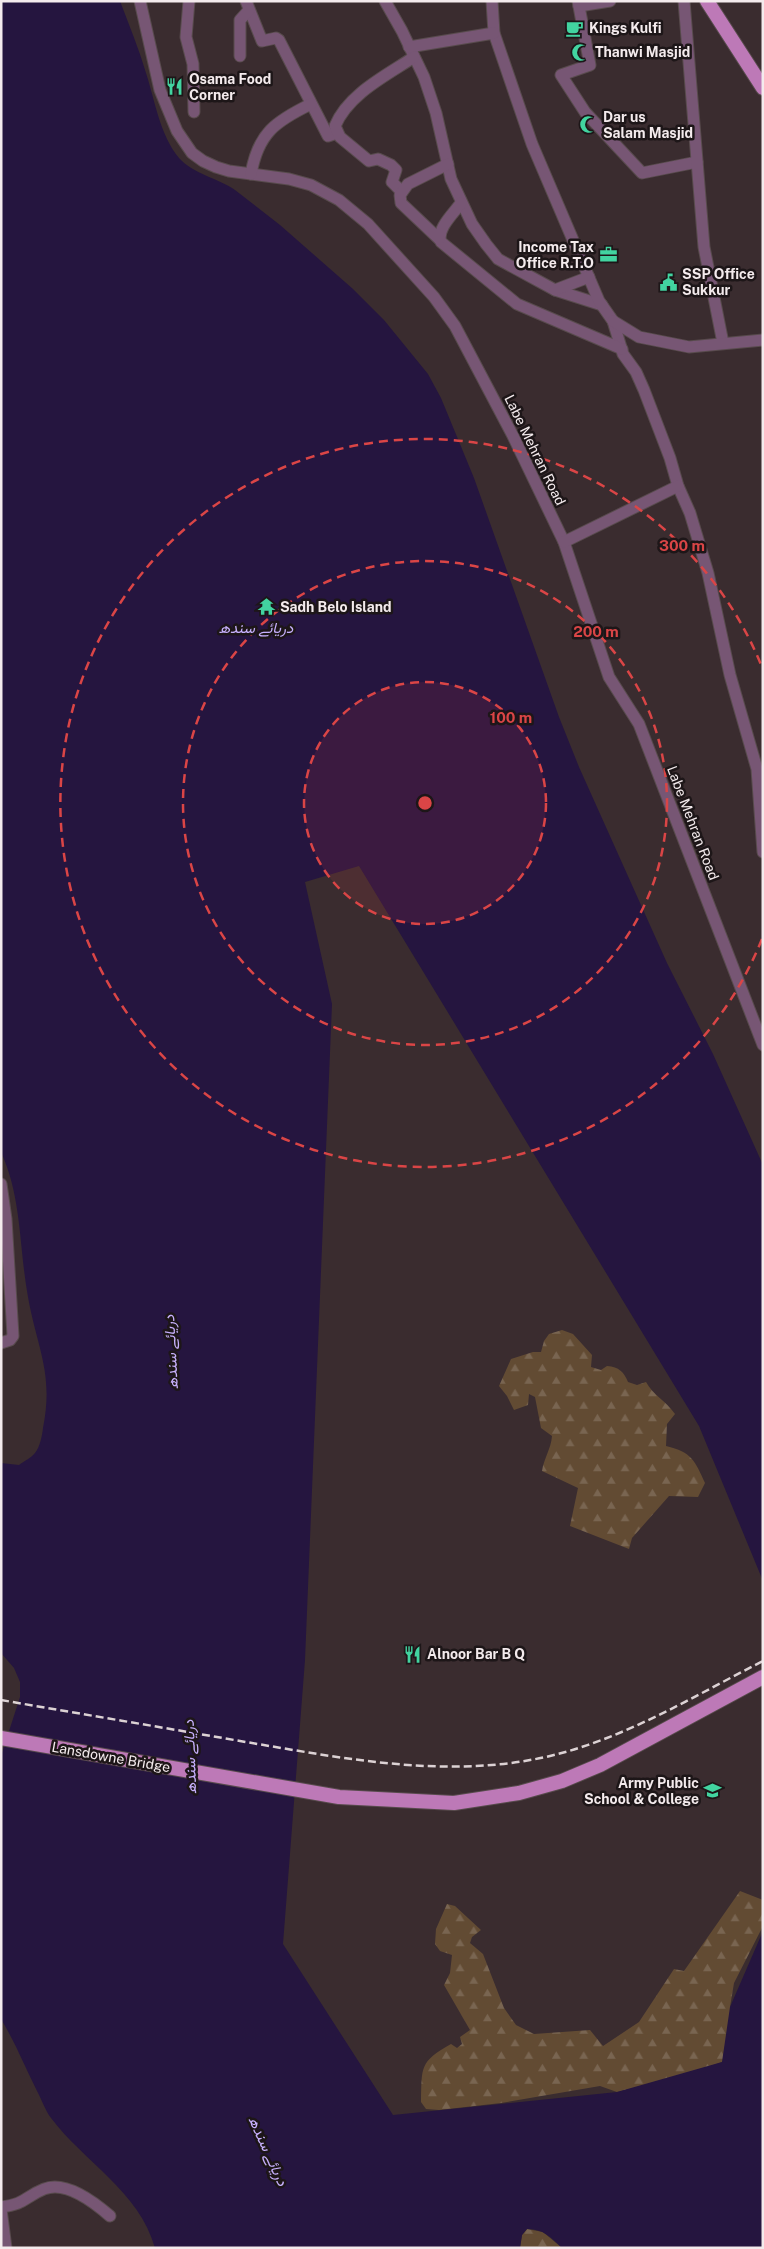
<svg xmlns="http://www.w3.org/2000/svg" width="764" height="2249" viewBox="0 0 764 2249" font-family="'Public Sans',Vazirmatn,sans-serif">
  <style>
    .forest { fill: url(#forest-firs) }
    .water { fill: #25153f }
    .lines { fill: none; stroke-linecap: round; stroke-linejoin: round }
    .minor-casing { stroke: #584b4d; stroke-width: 13 }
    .major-casing { stroke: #584b4d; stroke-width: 16 }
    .minor { stroke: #775674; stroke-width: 11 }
    .major { stroke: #bd79b7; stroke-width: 14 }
    .rail { stroke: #dcd2d4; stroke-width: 2.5; stroke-dasharray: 8 4; stroke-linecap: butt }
    .ring { fill: none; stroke: #da4546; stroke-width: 2.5; stroke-dasharray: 9 6 }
    .labels { text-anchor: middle; stroke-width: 5; stroke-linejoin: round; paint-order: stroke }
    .poi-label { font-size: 14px; font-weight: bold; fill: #f4ebed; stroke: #1d1618; text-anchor: start }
    .street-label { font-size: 14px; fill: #f4ebed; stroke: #1d1618 }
    .water-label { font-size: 15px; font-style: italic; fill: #c7b0fc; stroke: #1d1618 }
    .centre { fill: #da4546; stroke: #1d1618; stroke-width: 2.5 }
    .ring-label { font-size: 15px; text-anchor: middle; font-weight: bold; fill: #da4546; stroke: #1d1618; stroke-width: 5; stroke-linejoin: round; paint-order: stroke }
  </style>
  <defs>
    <pattern id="forest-firs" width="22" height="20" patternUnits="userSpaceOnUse" patternTransform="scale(1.25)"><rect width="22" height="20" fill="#624b33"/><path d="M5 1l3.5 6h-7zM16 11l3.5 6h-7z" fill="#796551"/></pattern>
  </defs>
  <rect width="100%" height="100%" fill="#3a2c2f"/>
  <g class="forest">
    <path d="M562,1330l11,4 19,21 -1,12 10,3 6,-4c12,1 17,6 21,16l9,3 9,-3c7,13 20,19 29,32l-8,10 -1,22c26,6 29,15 39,37l-7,14 -29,-1 -37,42 -3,11 -59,-23 8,-38 -36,-17c2,-13 9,-22 10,-35l-11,-8 -6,-31 -6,-3 -1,11 -14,5 -7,-14 -8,-10 12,-27 22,-7h8l3,-11 5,-7z"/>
    <path d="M740,1891l23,9v26l-29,57 -4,24 1,43 -9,12 -42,15 -63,15 -17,-6 -99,17 -62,7 -13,-1 -5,-7c1,-35 -2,-40 30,-58l6,4 5,-4 -2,-7 10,-7 -26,-45 6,-12 2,-18 -12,-4 -5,-7 1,-15 11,-25 8,2 26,24 -9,7 -2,6 13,11 21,54 12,17 18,9 56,-4 13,16 36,-24 35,-53 10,2z"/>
    <polygon points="527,2229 543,2232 562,2248 520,2248 522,2235"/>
  </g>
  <path class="water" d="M1,1h119c9,24 19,48 26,72 9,28 14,62 33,85 14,16 39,20 56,32l45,35 73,64 31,31 44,54 13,24 33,80 85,239 20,50 88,196 46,91 50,111v416l-64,-155 -340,-560 -54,16 27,122 -27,656 -22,284 110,171 224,-23 105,-30 8,-55 33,-76v317h-201c-11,-11 -19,-19 -35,-19l-5,6 -2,13h-365c-16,-57 -71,-86 -104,-130 -6,-8 -9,-18 -14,-27 -12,-24 -22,-49 -36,-72v-263l19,-59v-15l-6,-14 -13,-15v-190l18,2c5,-4 12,-7 16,-12 5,-6 7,-17 8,-25 11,-55 -6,-80 -15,-131 -9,-49 -6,-99 -27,-145z"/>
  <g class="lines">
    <defs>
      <g id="minor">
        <polyline points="140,1 160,90 177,131 192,153 203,161 216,167 229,171 289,179 311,185 339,200 368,224 434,297 455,326 513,436 564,542 609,677 639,724 763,1045"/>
        <polyline points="189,1 186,37 193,64 194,112"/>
        <polyline points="246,1 262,41 276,38 279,40 328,136 337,133"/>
        <polyline points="385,1 402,31 424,77 436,113 451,179 472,224 486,244 498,259 555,290 602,305"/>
        <polyline points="492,1 494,33 532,144 599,301 613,321 623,354 636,372 644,390 670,458 678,486 690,513 708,573 730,675 757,769 763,852"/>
        <polyline points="578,1 590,65 561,75 585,112 642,173 697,162"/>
        <polyline points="684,1 704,247 723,343"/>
        <polyline points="579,6 610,1"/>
        <polyline points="409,47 494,33"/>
        <polyline points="240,56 240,20 249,10"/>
        <path d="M251,174c7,-41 25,-53 60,-70"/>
        <path d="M402,192l-10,-10 4,-12 -5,-5 -13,-6 -9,2 -29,-24 -5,-11c13,-32 52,-51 79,-69"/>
        <path d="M461,203c-7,10 -25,26 -20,39l76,62 105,45"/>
        <polyline points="439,239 401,203 400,195 408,184 448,164"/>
        <polyline points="555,290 589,277"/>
        <polyline points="613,321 639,337 689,347 763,340"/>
        <polyline points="564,542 678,486"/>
        <polyline points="1,1184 6,1219 13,1336 10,1340 1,1343"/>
        <path d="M1,2207c25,-3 23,-10 43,-18 22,-9 50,13 66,27"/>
        <polyline points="1,2209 6,2248"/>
      </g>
      <g id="major">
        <polyline points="707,1 763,88"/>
        <polyline points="1,1738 339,1797 454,1803 519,1793 562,1781 600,1765 763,1677"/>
      </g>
    </defs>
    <use href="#minor" class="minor-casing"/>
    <use href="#major" class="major-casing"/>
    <use href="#minor" class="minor"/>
    <use href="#major" class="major"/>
    <path class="rail" d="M1,1700c80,14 159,27 239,41 102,17 207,39 310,15 76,-18 144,-60 213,-95"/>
  </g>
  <circle cx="425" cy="803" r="121" fill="#da4546" fill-opacity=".12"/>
  <g class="ring">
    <circle cx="425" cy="803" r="121"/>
    <circle cx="425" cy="803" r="242"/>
    <path d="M762 939A364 364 0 1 1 762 667"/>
  </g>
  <defs>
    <symbol id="cafe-bare" viewBox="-9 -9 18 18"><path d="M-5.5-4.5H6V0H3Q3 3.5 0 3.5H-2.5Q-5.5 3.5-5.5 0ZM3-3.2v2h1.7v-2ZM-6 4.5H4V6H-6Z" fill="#42d4a0" stroke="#1d1618" stroke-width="2.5" paint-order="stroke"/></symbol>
    <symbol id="mosque-bare" viewBox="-9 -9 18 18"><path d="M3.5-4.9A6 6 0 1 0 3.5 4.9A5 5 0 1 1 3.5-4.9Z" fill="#42d4a0" stroke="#1d1618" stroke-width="2.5" paint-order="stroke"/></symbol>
    <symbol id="restaurant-bare" viewBox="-9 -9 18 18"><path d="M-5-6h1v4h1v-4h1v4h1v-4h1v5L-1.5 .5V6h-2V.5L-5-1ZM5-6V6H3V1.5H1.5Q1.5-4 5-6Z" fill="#42d4a0" stroke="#1d1618" stroke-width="2.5" paint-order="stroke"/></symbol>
    <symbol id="office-bare" viewBox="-9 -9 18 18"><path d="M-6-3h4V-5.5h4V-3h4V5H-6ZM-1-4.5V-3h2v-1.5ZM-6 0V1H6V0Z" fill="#42d4a0" stroke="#1d1618" stroke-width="2.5" paint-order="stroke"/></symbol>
    <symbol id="civic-bare" viewBox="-9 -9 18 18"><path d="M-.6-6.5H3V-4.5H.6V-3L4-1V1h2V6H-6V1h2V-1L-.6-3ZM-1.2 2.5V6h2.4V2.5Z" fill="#42d4a0" stroke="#1d1618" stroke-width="2.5" paint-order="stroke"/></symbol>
    <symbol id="temple-bare" viewBox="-9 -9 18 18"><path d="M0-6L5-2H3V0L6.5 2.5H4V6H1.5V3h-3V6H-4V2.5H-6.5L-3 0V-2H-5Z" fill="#42d4a0" stroke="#1d1618" stroke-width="2.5" paint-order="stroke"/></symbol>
    <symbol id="university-bare" viewBox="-9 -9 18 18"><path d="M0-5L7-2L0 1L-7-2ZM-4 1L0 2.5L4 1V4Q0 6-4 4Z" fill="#42d4a0" stroke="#1d1618" stroke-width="2.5" paint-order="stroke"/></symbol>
  </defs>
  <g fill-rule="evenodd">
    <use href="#cafe-bare" x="562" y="16" width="25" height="25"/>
    <use href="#mosque-bare" x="568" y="40" width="25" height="25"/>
    <use href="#restaurant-bare" x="162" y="74" width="25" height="25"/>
    <use href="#mosque-bare" x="576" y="112" width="25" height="25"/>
    <use href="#office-bare" x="596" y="242" width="25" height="25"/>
    <use href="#civic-bare" x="656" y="270" width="25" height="25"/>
    <use href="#temple-bare" x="254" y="594" width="25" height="25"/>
    <use href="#restaurant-bare" x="400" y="1642" width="25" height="25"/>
    <use href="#university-bare" x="700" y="1778" width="25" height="25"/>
  </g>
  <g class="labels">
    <g class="poi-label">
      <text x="589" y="33">Kings Kulfi</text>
      <text x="595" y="57">Thanwi Masjid</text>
      <text x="189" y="84">Osama Food<tspan x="189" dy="16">Corner</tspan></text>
      <text x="603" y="122">Dar us<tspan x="603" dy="16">Salam Masjid</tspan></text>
      <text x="594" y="252" text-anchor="end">Income Tax<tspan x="594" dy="16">Office R.T.O</tspan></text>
      <text x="682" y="279">SSP Office<tspan x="682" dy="16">Sukkur</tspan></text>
      <text x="280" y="612">Sadh Belo Island</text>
      <text x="427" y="1659">Alnoor Bar B Q</text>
      <text x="699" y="1788" text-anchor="end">Army Public<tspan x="699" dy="16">School &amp; College</tspan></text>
    </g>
    <g class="street-label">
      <text transform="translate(535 450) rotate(64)" y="5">Labe Mehran Road</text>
      <text transform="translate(693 823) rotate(69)" y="5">Labe Mehran Road</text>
      <text transform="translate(111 1757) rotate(10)" y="5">Lansdowne Bridge</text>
    </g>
    <g class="water-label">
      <text x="256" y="633">دریائے سندھ</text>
      <text transform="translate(171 1352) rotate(-93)" y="5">دریائے سندھ</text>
      <text transform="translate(190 1757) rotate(-92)" y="5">دریائے سندھ</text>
      <text transform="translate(268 2151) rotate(66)" y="5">دریائے سندھ</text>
    </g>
  </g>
  <circle cx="425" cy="803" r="8" class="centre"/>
  <g class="ring-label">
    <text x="682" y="551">300 m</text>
    <text x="596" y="637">200 m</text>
    <text x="511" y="723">100 m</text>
  </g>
  <rect width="764" height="2249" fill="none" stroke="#f4ebed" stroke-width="5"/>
</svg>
